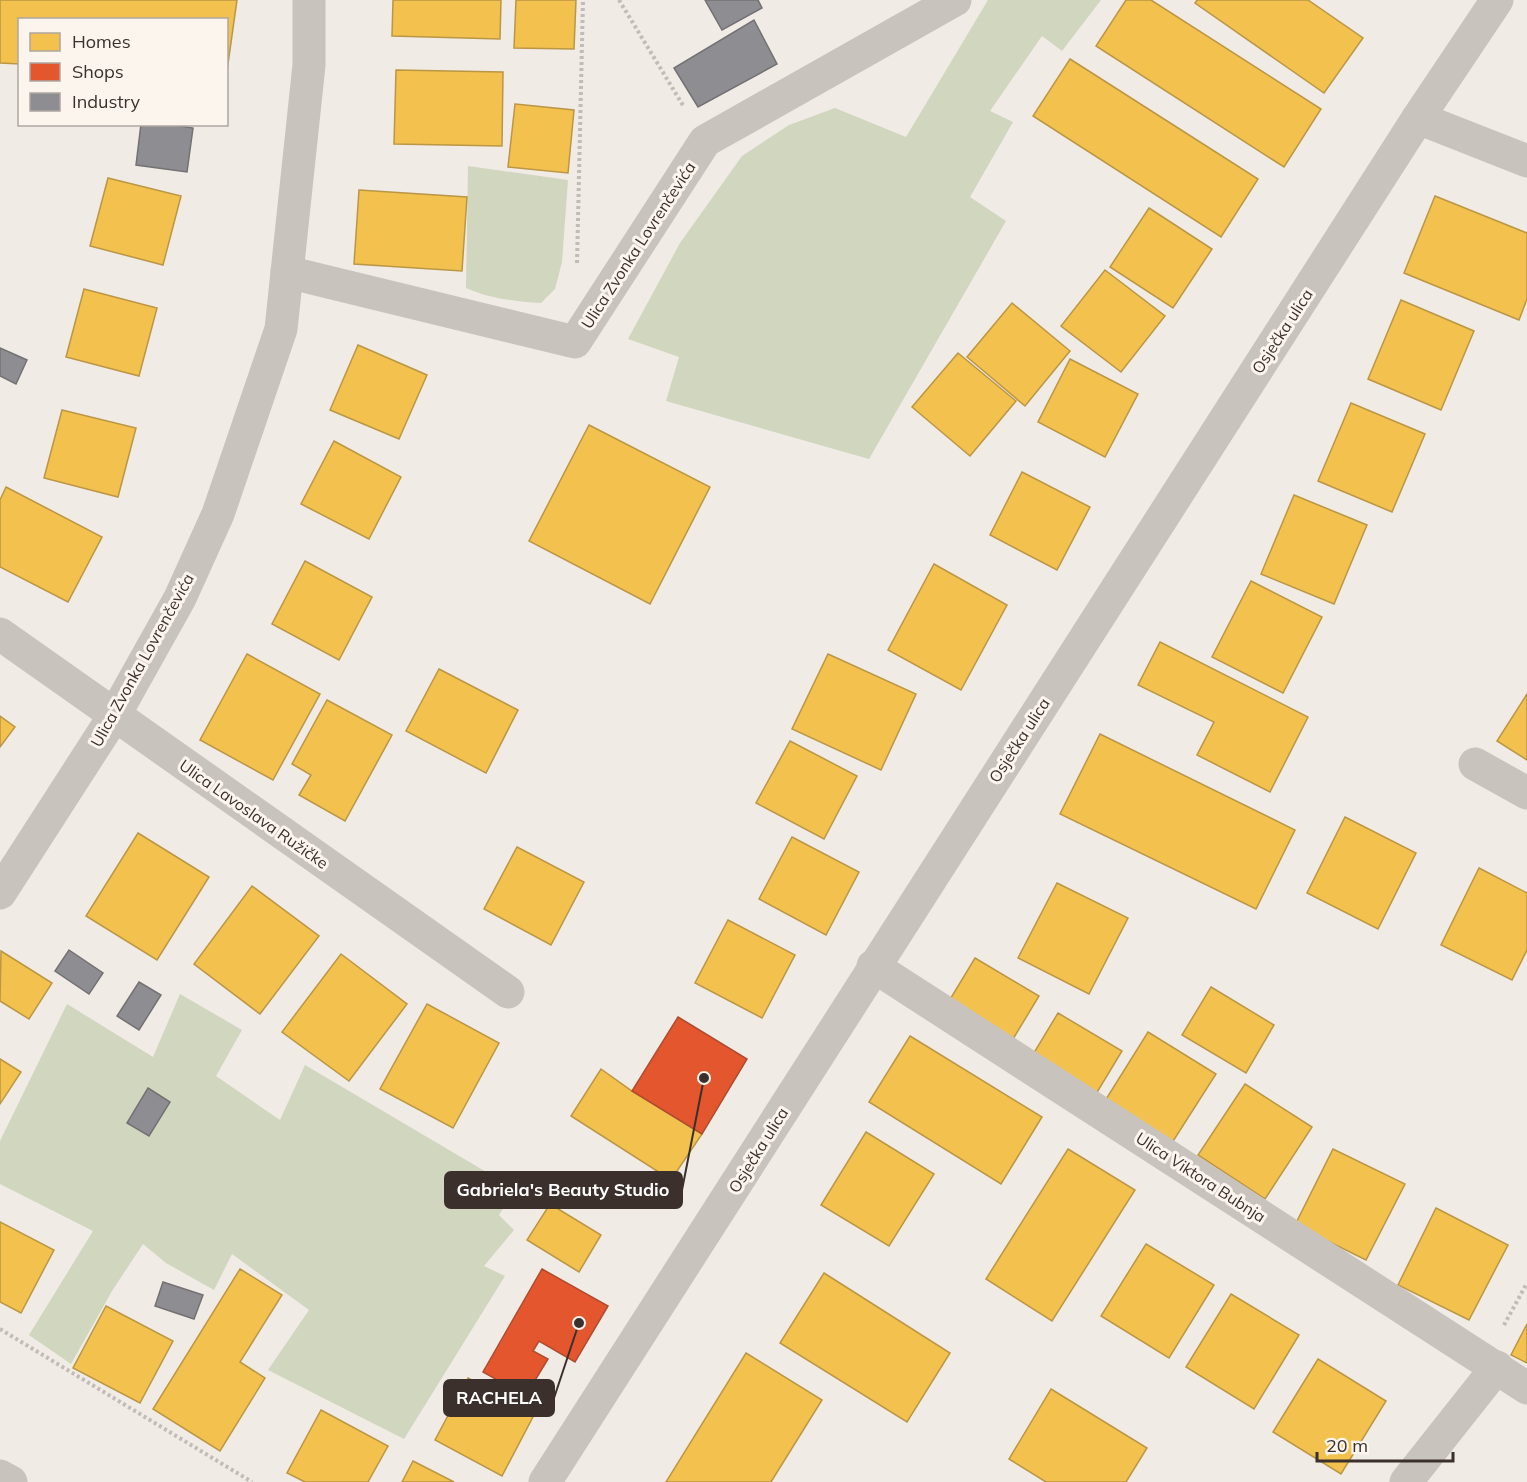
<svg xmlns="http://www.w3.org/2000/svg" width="1527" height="1482" viewBox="0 0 1527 1482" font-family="Mulish,sans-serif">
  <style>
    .green { fill: #d1d6bf }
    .homes { fill: #f2c14e; stroke: #bb9644; stroke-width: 1.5 }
    .shops { fill: #e4572e; stroke: #b14b2d; stroke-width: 1.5 }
    .industry { fill: #8d8d92; stroke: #747173; stroke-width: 1.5 }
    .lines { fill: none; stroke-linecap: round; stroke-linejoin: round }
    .path { stroke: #c2bbb6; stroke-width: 4; stroke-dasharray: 3 3; stroke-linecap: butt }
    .minor { stroke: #c9c3be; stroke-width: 33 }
    .tertiary { stroke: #c9c3be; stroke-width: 33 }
    .labels { text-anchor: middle; stroke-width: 6; stroke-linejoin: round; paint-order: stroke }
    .street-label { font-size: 16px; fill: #3b302b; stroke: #fbf5ee }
    .leader { fill: none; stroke: #3b302b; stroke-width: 2 }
    .callout-dot { fill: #3b302b; stroke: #fbf5ee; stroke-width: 2 }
    .callout { fill: #3b302b; stroke: #3b302b; stroke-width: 2 }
    .callout-label { font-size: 18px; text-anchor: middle; font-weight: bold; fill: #fff }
  </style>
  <rect width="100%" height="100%" fill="#f0ebe5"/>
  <g class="green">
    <polygon points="988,0 1101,0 1062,51 1042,36 990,111 1013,122 970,197 1006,221 869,459 666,401 679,357 628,339 680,243 742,156 789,125 835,108 906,137"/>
    <path d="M468,166l100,14 -6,82 -7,27 -14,14c-27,-2 -50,-4 -75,-15z"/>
    <polygon points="180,994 242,1030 216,1076 280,1120 305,1065 515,1189 499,1215 514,1230 484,1266 505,1276 404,1439 268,1370 309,1310 232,1254 214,1290 166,1263 143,1244 112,1291 71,1364 29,1335 93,1231 0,1184 0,1141 67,1004 153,1057"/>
  </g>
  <g class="homes">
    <polygon points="0,0 237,0 227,71 226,20 20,20 20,64 0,63"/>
    <polygon points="393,0 501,0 500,39 392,36"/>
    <polygon points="516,0 576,0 574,49 514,48"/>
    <polygon points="1126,0 1151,0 1321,109 1284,167 1096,46"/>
    <polygon points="1197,0 1308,0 1363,38 1324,93 1195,3"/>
    <polygon points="1070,59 1258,179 1221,237 1033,116"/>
    <polygon points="396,70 503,72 502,146 394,144"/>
    <polygon points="515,104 574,110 568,173 508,167"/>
    <polygon points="108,178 181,196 163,265 90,246"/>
    <polygon points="359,190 467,197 462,271 354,264"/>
    <polygon points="1435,196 1527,233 1527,299 1519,320 1404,273"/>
    <polygon points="1149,208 1212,249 1173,308 1110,267"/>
    <polygon points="1105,270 1165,316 1121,372 1061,326"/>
    <polygon points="84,289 157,308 139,376 66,357"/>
    <polygon points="1401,300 1474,331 1441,410 1368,379"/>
    <polygon points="1012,303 1070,351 1025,406 967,357"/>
    <polygon points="358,345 427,375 399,439 330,410"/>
    <polygon points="958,353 1016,401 970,456 912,407"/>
    <polygon points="1070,359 1138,394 1105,457 1038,422"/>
    <polygon points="1351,403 1425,434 1392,512 1318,481"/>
    <polygon points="62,410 136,428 118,497 44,478"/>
    <polygon points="589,425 710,487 650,604 529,541"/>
    <polygon points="334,441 401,477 369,539 301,504"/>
    <polygon points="1022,472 1090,507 1057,570 990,535"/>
    <polygon points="6,487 102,537 68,602 0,567 0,500"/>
    <polygon points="1294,495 1367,525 1334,604 1261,574"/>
    <polygon points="305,561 372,597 339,660 272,624"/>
    <polygon points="934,564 1007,605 961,690 888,650"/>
    <polygon points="1251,581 1322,617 1283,693 1212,657"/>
    <polygon points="1160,642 1308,717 1270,792 1197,755 1214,722 1138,685"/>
    <polygon points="247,654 320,694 273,780 200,740"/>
    <polygon points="828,654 916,694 881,770 792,729"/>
    <polygon points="439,669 518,710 486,773 406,731"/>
    <polygon points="1527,694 1527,760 1497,741"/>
    <polygon points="327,700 392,735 345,821 299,795 311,775 292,764"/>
    <polygon points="0,716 15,727 0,747"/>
    <polygon points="1100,734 1295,830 1256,909 1060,814"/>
    <polygon points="790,741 857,776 824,839 756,803"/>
    <polygon points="1345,817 1416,853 1378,929 1307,893"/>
    <polygon points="138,833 209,877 157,960 86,916"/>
    <polygon points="792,837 859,872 826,935 759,899"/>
    <polygon points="517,847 584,882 551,945 484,909"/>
    <polygon points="1479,868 1527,893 1527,950 1512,980 1441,945"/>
    <polygon points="1057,883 1128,918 1089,994 1018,958"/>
    <polygon points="252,886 319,936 260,1014 194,964"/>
    <polygon points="728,920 795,955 762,1018 695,983"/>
    <polygon points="1,951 52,983 29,1019 0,1001"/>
    <polygon points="341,954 407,1004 349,1081 282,1032"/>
    <polygon points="975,958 1039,996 1010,1044 946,1006"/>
    <polygon points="1211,987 1274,1025 1246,1073 1182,1035"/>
    <polygon points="427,1004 499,1043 453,1128 380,1089"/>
    <polygon points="1058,1013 1122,1051 1093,1099 1029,1061"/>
    <polygon points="1148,1032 1216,1074 1170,1146 1103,1104"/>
    <polygon points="910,1036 1042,1117 1001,1184 869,1102"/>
    <polygon points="0,1059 21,1072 0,1104"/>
    <polygon points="601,1069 632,1091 702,1134 671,1180 571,1116"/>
    <polygon points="1245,1084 1312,1127 1265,1199 1198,1155"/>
    <polygon points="866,1132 934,1174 889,1246 821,1205"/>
    <polygon points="1068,1149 1135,1190 1052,1321 986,1279"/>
    <polygon points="1333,1149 1405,1184 1366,1260 1295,1225"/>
    <polygon points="550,1204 601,1235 579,1272 527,1240"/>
    <polygon points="1436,1208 1508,1245 1469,1320 1398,1285"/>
    <polygon points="0,1222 54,1250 21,1313 0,1302"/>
    <polygon points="1146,1244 1214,1285 1169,1358 1101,1316"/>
    <polygon points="240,1269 282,1295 240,1362 265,1378 220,1451 153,1409"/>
    <polygon points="824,1273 950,1353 907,1422 780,1343"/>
    <polygon points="1231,1294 1299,1335 1254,1409 1186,1367"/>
    <polygon points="106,1306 173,1341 140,1403 73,1368"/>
    <polygon points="1527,1324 1527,1363 1511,1355"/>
    <polygon points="746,1353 822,1400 771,1482 666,1482"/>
    <polygon points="1318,1359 1386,1401 1341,1474 1273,1432"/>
    <polygon points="468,1378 535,1413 502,1476 435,1440"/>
    <polygon points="1051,1389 1147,1448 1126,1482 1046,1482 1009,1459"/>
    <polygon points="321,1410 388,1446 368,1482 305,1482 287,1473"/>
    <polygon points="413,1461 454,1482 402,1482"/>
  </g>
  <g class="shops">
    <polygon points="678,1017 747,1059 702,1134 632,1091"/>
    <polygon points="542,1269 608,1306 575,1362 539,1341 533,1351 548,1359 531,1387 521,1381 515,1390 483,1372"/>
  </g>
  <g class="industry">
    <polygon points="705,0 758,0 762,8 722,30"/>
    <polygon points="754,20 777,64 698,107 674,68"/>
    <polygon points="141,124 168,124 193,128 187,172 136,165"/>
    <polygon points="0,348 27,360 16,384 0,376"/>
    <polygon points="69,950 103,973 89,994 55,971"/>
    <polygon points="139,982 161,995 139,1030 117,1016"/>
    <polygon points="148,1088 170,1102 149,1136 127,1123"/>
    <polygon points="163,1282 203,1295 194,1319 155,1306"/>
  </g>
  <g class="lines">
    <g class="path">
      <polyline points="619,0 684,107"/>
      <polyline points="577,263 583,0"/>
      <polyline points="1504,1325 1527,1283"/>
      <polyline points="0,1329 252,1482"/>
    </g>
    <g class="minor">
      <polyline points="1418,118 1527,161"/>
      <polyline points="287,272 575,342 705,141 955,0"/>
      <polyline points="0,634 508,992"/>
      <polyline points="1475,764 1527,793"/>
      <polyline points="0,893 114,716 180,598 218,514 281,329 309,65 309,0"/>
      <polyline points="873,966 1527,1388"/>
      <polyline points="1406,1482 1497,1367"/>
    </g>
    <g class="tertiary">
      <polyline points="0,1476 11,1482"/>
      <polyline points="545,1482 1418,118 1497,0"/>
    </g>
  </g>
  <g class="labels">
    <g class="street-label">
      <text transform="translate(638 245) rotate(-57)" y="6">Ulica Zvonka Lovrenčevića</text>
      <text transform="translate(1282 331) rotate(-57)" y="6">Osječka ulica</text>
      <text transform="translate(142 660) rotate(-61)" y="6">Ulica Zvonka Lovrenčevića</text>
      <text transform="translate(1019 740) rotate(-57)" y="6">Osječka ulica</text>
      <text transform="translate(254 814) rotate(35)" y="6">Ulica Lavoslava Ružičke</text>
      <text transform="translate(758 1150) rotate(-58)" y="6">Osječka ulica</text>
      <text transform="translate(1201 1177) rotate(33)" y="6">Ulica Viktora Bubnja</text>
    </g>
  </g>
  <path class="leader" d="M704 1078L682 1190M579 1323L554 1398"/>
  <g class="callout-dot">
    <circle cx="704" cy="1078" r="6"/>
    <circle cx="579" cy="1323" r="6"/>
  </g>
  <g class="callout">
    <rect x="445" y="1172" width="237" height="36" rx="6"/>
    <rect x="444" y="1380" width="110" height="36" rx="6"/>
  </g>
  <g class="callout-label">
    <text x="563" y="1196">Gabriela's Beauty Studio</text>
    <text x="499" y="1404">RACHELA</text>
  </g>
  <rect x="18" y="18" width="210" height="108" fill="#fbf5ee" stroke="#aea6a0" stroke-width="1.5"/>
  <rect x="30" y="33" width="30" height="18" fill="#f2c14e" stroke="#aea6a0" stroke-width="1.5"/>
  <text x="72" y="48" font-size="18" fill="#3b302b">Homes</text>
  <rect x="30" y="63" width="30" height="18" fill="#e4572e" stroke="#aea6a0" stroke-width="1.5"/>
  <text x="72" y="78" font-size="18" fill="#3b302b">Shops</text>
  <rect x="30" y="93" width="30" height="18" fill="#8d8d92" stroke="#aea6a0" stroke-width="1.5"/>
  <text x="72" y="108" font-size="18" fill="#3b302b">Industry</text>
  <path d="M1317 1452v9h136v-9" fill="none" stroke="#3b302b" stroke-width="3"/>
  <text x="1326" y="1452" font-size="18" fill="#3b302b" stroke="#fbf5ee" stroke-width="4.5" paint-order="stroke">20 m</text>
</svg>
